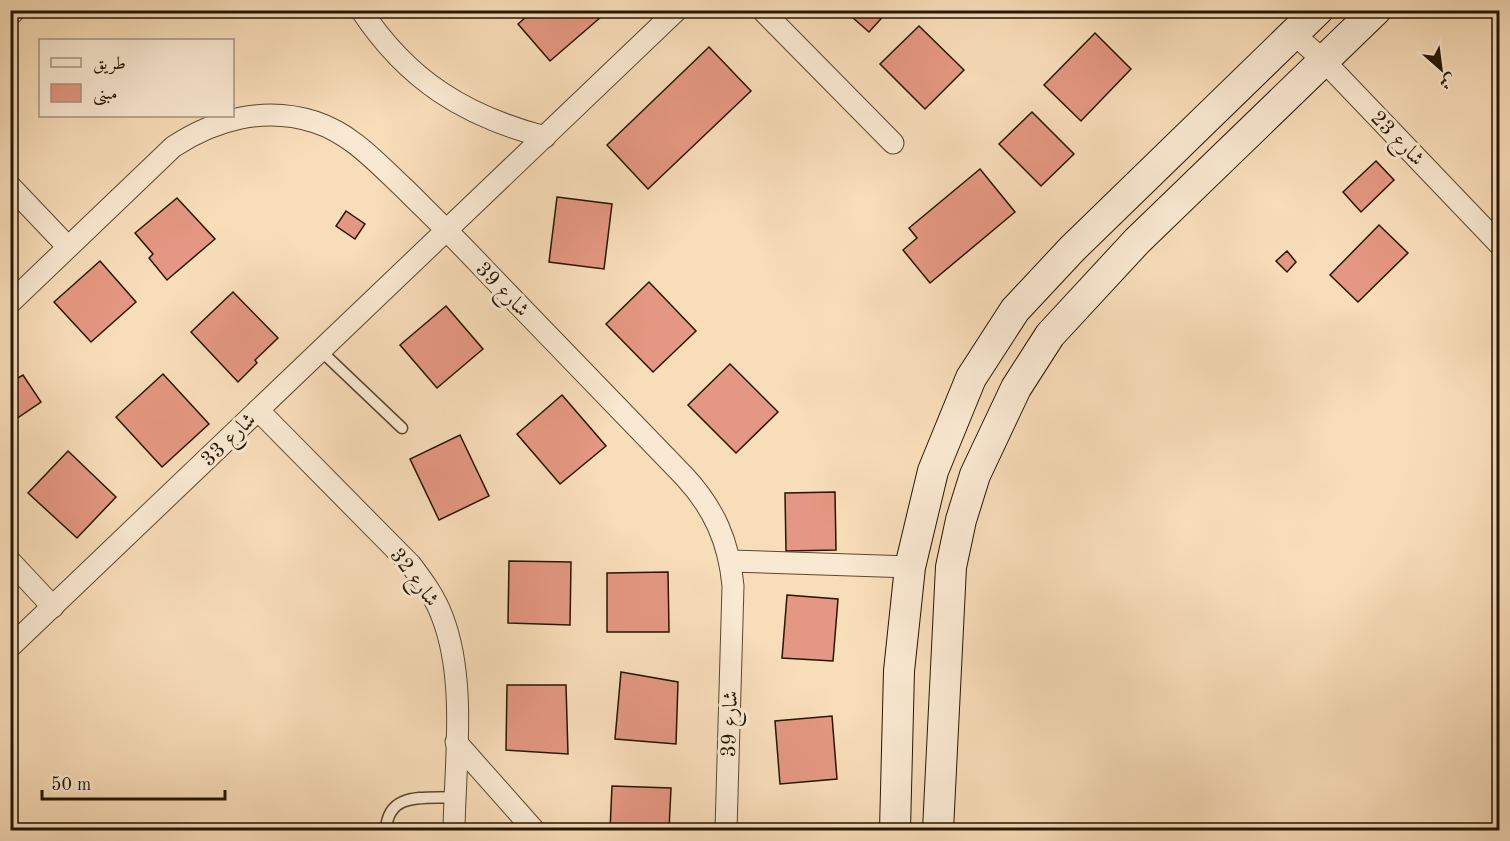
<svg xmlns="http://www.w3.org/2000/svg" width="1510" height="841" viewBox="0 0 1510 841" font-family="'Old Standard TT',Amiri,serif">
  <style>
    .building { fill: #e49782; stroke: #261600; stroke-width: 1.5 }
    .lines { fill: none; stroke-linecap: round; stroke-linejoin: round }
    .lane-casing { stroke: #5a482e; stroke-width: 13 }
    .street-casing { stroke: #5a482e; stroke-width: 23 }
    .secondary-casing { stroke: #261600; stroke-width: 32 }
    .lane { stroke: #fae9d2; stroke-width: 10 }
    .street { stroke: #fae9d2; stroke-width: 21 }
    .secondary { stroke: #fae9d2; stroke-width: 30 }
    .labels { text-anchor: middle; stroke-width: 6; stroke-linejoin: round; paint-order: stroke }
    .street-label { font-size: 21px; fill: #261600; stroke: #fae9d2 }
  </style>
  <rect width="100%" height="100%" fill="#f8ddb9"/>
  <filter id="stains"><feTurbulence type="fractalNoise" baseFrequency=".00333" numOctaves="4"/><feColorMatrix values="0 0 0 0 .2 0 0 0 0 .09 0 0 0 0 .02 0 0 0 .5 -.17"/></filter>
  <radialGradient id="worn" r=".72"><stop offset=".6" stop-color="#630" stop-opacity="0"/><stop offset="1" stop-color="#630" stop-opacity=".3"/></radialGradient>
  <g class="building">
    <polygon points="534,10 609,10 550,61 518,24"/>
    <polygon points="844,10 889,10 869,32"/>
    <polygon points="919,26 964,70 925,109 880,64"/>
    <polygon points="1095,33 1131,69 1081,121 1044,85"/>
    <polygon points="709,47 751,91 648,189 607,145"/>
    <polygon points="1032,112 1074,154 1041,186 999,144"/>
    <polygon points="1376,161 1394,180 1361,212 1343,192"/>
    <polygon points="980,169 1015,212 930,283 903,250 917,238 909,228"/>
    <polygon points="557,197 612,204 604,269 549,262"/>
    <polygon points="177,198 215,239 167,280 149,258 153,254 135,233"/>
    <polygon points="346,211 365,224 355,239 336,226"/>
    <polygon points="1379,225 1408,253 1358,302 1330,275"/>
    <polygon points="1287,251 1296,262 1287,272 1276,261"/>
    <polygon points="100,261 136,302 91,342 54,302"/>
    <polygon points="649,282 696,331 653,372 606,324"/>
    <polygon points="233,292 278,338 255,360 257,363 238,382 191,332"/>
    <polygon points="446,306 483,349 437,388 400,345"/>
    <polygon points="730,364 778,412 736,453 688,405"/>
    <polygon points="10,367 18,378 23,375 41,402 10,423"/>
    <polygon points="163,374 209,424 162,467 116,417"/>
    <polygon points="562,395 606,446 560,484 517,434"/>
    <polygon points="460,435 489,496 439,520 410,459"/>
    <polygon points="68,451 116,497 77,538 28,493"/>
    <polygon points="835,492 836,550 786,551 785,493"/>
    <polygon points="509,561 571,562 570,625 508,623"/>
    <polygon points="668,572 669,632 607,632 607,573"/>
    <polygon points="787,595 838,599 833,661 782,658"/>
    <polygon points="621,672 678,682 676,744 615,739"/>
    <polygon points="507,685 566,685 568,754 506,750"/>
    <polygon points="832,716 837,779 780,784 775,721"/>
    <polygon points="612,786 671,788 669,830 610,830"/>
    <polygon points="775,826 831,829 831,830 775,830"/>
  </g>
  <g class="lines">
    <defs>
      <g id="lane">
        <polyline points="320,350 402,428"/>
        <path d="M386,830c2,-39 38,-31 68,-33"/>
      </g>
      <g id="street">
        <path d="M361,10c47,71 104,106 184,127"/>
        <polyline points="762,10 893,143"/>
        <polyline points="10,15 15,10"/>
        <polyline points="1294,34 1324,61 1500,245"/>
        <polyline points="10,186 68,247"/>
        <path d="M10,303l163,-156c42,-28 92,-41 142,-25 37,12 62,41 90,67 27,27 54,53 80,81 66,68 132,137 199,206 30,32 45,66 49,110l-7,244"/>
        <path d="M258,410l153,155c12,16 24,32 31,51 25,64 13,146 12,214"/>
        <polyline points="10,561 53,607"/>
        <polyline points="731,561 910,567"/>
        <polyline points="10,647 677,10"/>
        <polyline points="456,742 534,830"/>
      </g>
      <g id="secondary">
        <polyline points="895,830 899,671 910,567 933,471 971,378 1015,310 1072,249 1318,10"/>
        <polyline points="938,830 951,567 961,520 975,475 1016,388 1050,335 1137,241 1376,10"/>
      </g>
    </defs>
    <use href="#lane" class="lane-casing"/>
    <use href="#street" class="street-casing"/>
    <use href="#secondary" class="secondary-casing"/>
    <use href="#lane" class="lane"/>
    <use href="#street" class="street"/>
    <use href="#secondary" class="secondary"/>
  </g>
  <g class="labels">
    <g class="street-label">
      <text transform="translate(1398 138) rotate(46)" y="7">شارع 23</text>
      <text transform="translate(503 289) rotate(46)" y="7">شارع 39</text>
      <text transform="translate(228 439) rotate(-44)" y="7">شارع 33</text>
      <text transform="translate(415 577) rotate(53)" y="7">شارع 32</text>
      <text transform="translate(729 724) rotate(-88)" y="7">شارع 39</text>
    </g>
  </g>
  <rect width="1510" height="841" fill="none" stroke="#f8ddb9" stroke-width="36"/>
  <rect x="12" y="12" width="1486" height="817" fill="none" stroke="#261600" stroke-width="3"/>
  <rect x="18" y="18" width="1474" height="805" fill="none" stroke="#261600" stroke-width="1.5"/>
  <rect x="39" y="39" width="195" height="78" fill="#fae9d2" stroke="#a5957e" stroke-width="1.5"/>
  <rect x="51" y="58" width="30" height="9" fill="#fae9d2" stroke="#a5957e" stroke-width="1.5"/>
  <text x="93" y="69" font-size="18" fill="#261600">طريق</text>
  <rect x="51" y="84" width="30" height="18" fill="#e49782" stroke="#a5957e" stroke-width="1.5"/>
  <text x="93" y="99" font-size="18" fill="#261600">مبنى</text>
  <g transform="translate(1441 69) rotate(152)" stroke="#fae9d2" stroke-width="4.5" paint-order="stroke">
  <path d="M0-4.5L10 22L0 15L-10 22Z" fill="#261600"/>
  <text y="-9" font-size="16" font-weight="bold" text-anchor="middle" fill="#261600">ش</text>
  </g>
  <path d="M42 790v9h183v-9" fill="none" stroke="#261600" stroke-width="3"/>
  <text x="51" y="790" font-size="18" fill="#261600" stroke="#fae9d2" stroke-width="4.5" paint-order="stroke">50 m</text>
  <rect width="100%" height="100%" filter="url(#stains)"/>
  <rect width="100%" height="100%" fill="url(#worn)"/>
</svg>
